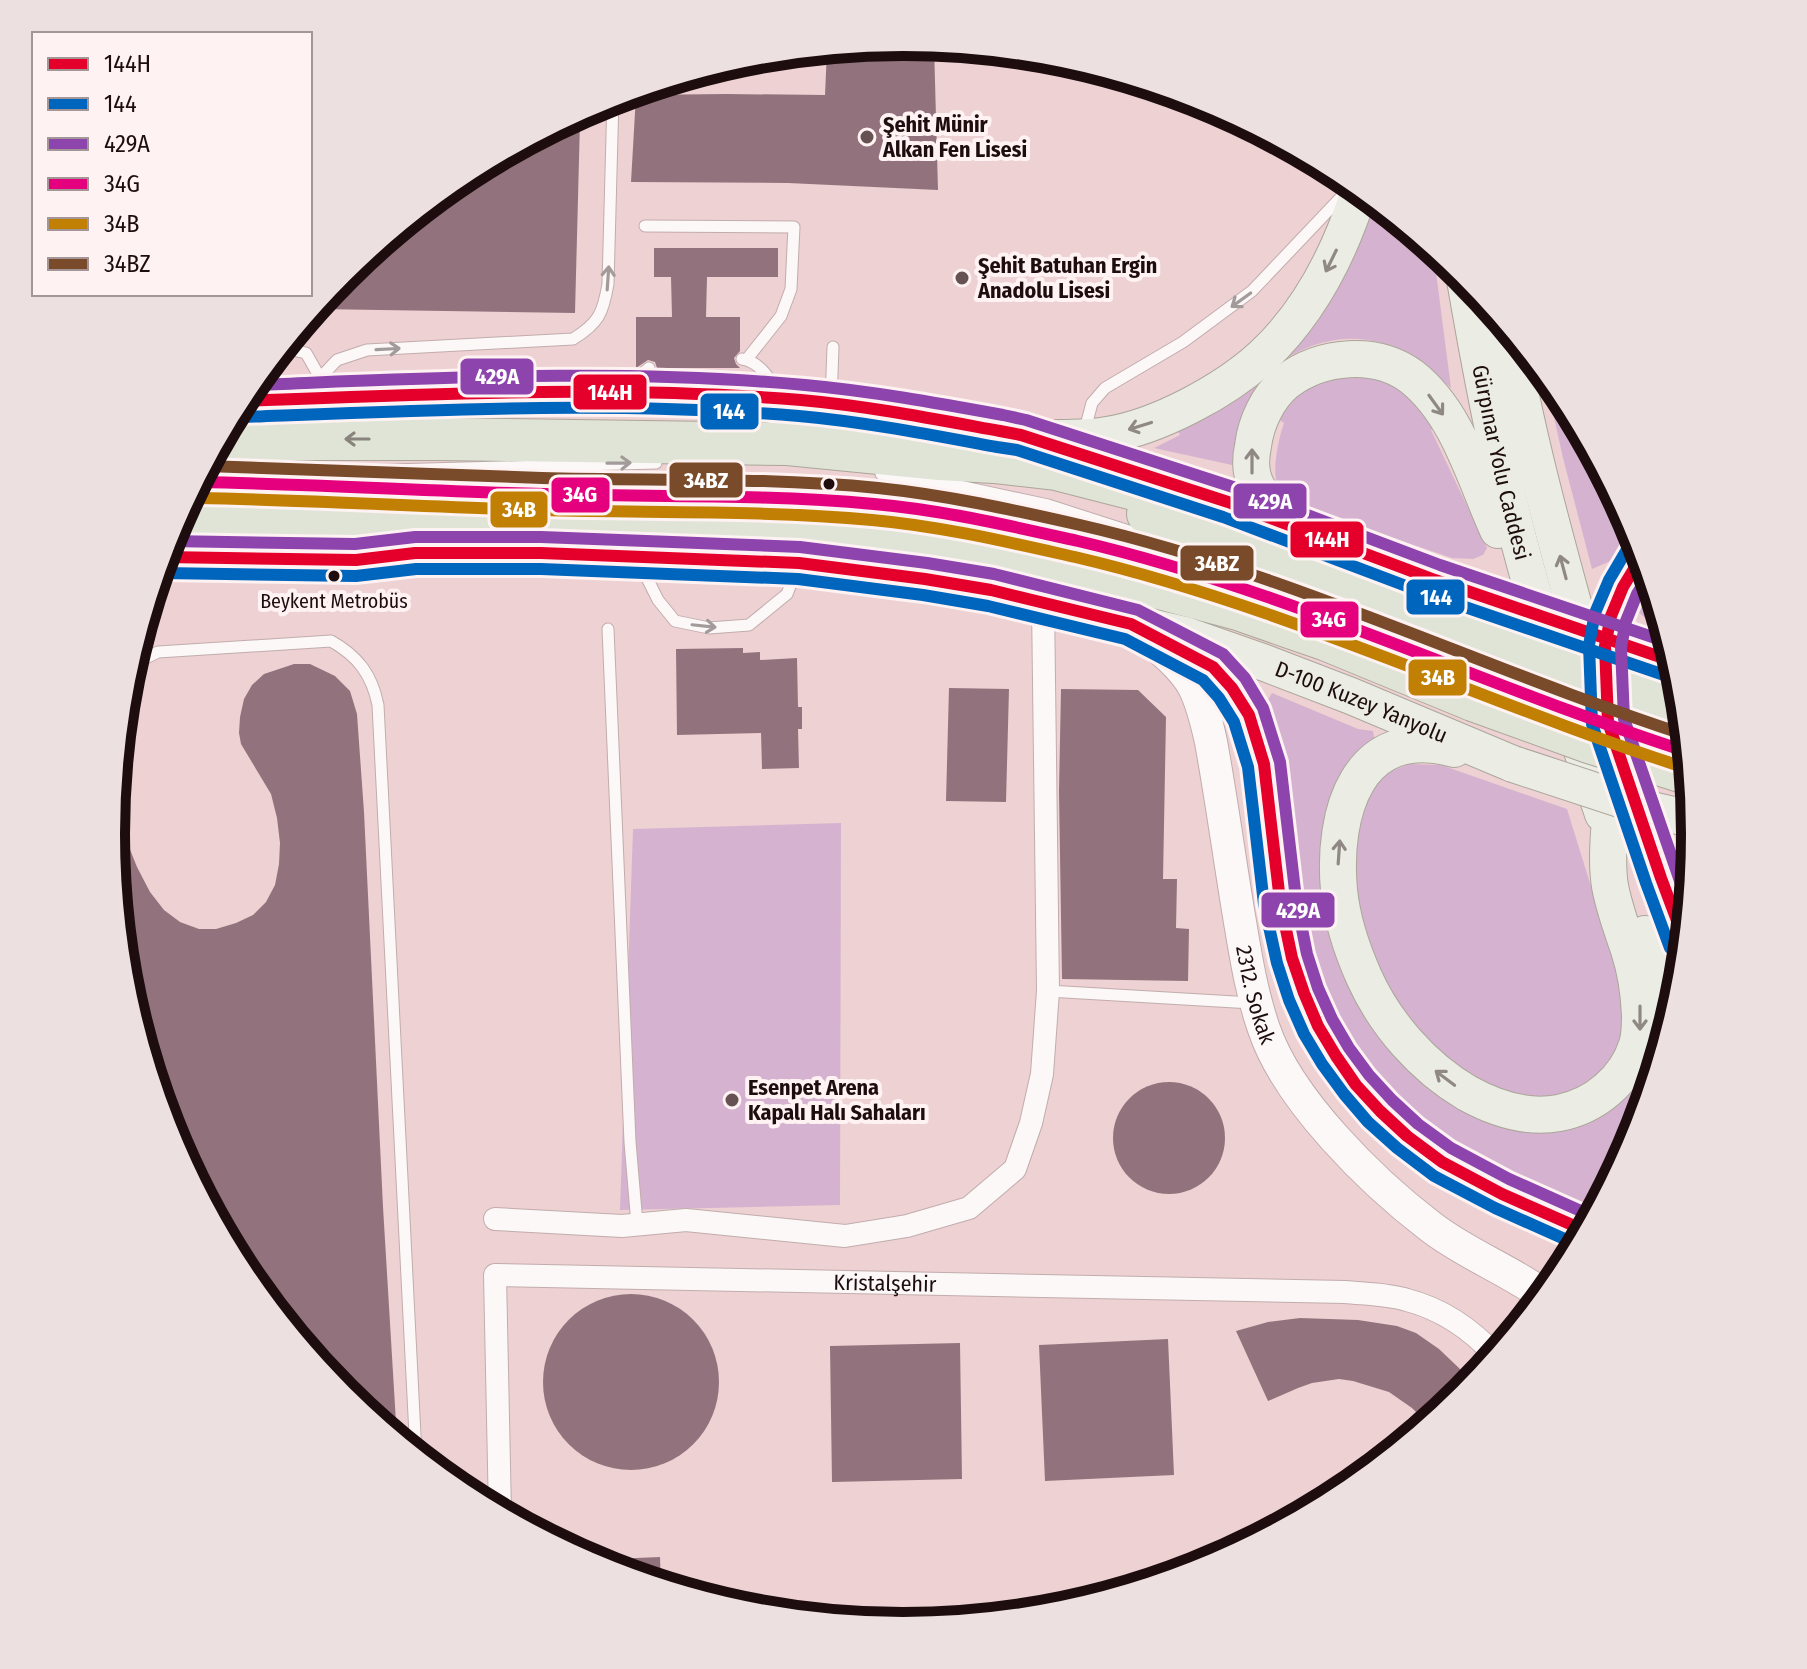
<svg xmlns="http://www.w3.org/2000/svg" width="1807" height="1669" viewBox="0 0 1807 1669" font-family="'Fira Sans Condensed',sans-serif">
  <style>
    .green { fill: #d5b3d0 }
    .building { fill: #92737d }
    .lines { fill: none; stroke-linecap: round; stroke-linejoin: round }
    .lane-casing { stroke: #c2acad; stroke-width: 13 }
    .street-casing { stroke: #c2acad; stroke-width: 24 }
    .secondary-casing { stroke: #c2acad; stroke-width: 34 }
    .primary-casing { stroke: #aba699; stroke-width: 38 }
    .highway-casing { stroke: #aba699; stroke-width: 44 }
    .lane { stroke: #fcf8f8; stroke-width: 11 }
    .street { stroke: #fcf8f8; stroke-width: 22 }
    .secondary { stroke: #fcf8f8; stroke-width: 32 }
    .primary { stroke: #ebece4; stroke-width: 36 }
    .highway { stroke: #dfe4d6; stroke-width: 42 }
    .lane-bridge-casing { stroke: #c2acad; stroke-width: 13; stroke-linecap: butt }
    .primary-bridge-casing { stroke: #aba699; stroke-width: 38; stroke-linecap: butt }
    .highway-bridge-casing { stroke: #aba699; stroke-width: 44; stroke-linecap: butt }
    .lane-bridge { stroke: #fcf8f8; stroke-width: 11 }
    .primary-bridge { stroke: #ebece4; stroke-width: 36 }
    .highway-bridge { stroke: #dfe4d6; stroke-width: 42 }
    .bus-1-casing { stroke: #fef2f3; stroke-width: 18 }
    .bus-2-casing { stroke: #fef2f3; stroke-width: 18 }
    .bus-3-casing { stroke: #fef2f3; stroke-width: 18 }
    .bus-4-casing { stroke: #fef2f3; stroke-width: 18 }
    .bus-5-casing { stroke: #fef2f3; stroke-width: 18 }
    .bus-6-casing { stroke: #fef2f3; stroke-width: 18 }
    .bus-1 { stroke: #e4002b; stroke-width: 12 }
    .bus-2 { stroke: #0065bd; stroke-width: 12 }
    .bus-3 { stroke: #8e44ad; stroke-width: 12 }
    .bus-4 { stroke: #e5007d; stroke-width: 12 }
    .bus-5 { stroke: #c18004; stroke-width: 12 }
    .bus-6 { stroke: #7a4b2a; stroke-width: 12 }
    .oneway { stroke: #8f8884 }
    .oneway2 { stroke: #a39a9a }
    .oneway3 { stroke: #88837c }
    .poi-dot { fill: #675253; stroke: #fef2f3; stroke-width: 3 }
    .bus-dot { fill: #1e0d0e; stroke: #fef2f3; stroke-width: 3 }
    .labels { text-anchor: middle; stroke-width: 8; stroke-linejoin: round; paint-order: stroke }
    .bus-label { font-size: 20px; fill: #1e0d0e; stroke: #fef2f3 }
    .poi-label { font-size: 22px; font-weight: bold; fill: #1e0d0e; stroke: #fef2f3; text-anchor: start }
    .street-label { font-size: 22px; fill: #1e0d0e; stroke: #fef2f3 }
    .rim { fill: none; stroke: #1e0d0e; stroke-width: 10 }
    .line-badge { stroke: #fef2f3; stroke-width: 3 }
    .badge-label { font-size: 22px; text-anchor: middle; font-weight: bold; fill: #fff }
  </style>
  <rect width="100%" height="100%" fill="#eed1d2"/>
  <g class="green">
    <path d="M1375,201l58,48 18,139c-41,-38 -80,-61 -137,-43 -12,4 -23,11 -34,17z"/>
    <path d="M1345,371l52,11 39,44 -5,4 56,118 -4,7 -10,4 -21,-1 -156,-53c-5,-5 -15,-12 -18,-19 -7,-14 1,-49 6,-63l-6,-4c23,-34 29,-34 67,-48z"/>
    <path d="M1263,379c-15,27 -26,55 -31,86l-78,-17 26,-13 -3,-5z"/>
    <polygon points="1553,382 1563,395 1637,536 1622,556 1592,569 1563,458 1547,386"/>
    <polygon points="1648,570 1667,636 1654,631 1648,620 1630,606"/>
    <polygon points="1272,693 1358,729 1373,731 1375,743 1348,772 1354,988 1538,1130 1655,1040 1661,1054 1635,1138 1592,1219 1457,1153 1424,1131 1385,1094 1349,1048 1322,997 1305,937 1278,746 1265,705"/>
    <polygon points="1410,764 1441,765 1567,809 1628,1006 1628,1029 1606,1077 1556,1105 1495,1095 1429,1048 1378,976 1355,894 1355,831 1365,795 1381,775"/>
    <polygon points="841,823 840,1205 620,1210 633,829"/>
  </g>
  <g class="building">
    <polygon points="904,42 934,45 938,190 788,183 631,182 636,95 726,94 825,95 827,50"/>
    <polygon points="568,120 580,121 575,313 315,309 343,274 464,175"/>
    <polygon points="654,248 778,248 778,277 707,277 706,317 740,317 740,351 734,358 736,364 740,368 657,368 655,362 648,360 636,368 636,317 672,317 671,277 654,277"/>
    <polygon points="743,648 743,653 760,652 760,660 797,658 798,707 802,707 802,729 798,729 799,768 762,769 761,733 677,735 676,649"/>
    <polygon points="294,664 310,664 335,676 350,691 357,714 364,812 383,1207 397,1439 343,1395 244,1274 171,1137 126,989 111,834 114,804 121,803 129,847 137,867 150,892 164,910 180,922 199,929 216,929 236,923 253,915 266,902 275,885 279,864 280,843 277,818 271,794 241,744 239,733 240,717 244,699 252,685 264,674"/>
    <polygon points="949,688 1009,689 1006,802 946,801"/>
    <polygon points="1061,689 1138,690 1166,717 1163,879 1177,879 1176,928 1189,929 1188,981 1062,979 1059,792"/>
    <circle cx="1169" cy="1138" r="56"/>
    <circle cx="631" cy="1382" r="88"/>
    <polygon points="1300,1318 1358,1320 1397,1326 1416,1333 1439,1349 1459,1368 1472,1384 1464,1395 1428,1424 1412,1408 1389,1392 1353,1381 1339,1379 1312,1383 1298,1388 1268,1401 1236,1331 1268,1322"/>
    <polygon points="1168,1339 1174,1475 1045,1481 1039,1345"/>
    <polygon points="960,1343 962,1479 832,1482 830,1346"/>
    <polygon points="660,1557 661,1585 600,1566 588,1560"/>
  </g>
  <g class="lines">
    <defs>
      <g id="lane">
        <polyline points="645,226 794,227 791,289 781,316 747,359"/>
        <polyline points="283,348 306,353 323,383"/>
        <path d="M742,359c18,3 26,18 36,33"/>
        <path d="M320,378l17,-18 30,-10 206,-11c26,-16 30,-26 35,-55l5,-186"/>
        <polyline points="639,388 644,372 649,368"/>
        <polyline points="831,402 833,347"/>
        <polyline points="1084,433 1092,403 1105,388 1183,342 1252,291 1345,193"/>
        <polyline points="205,468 390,470 656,463"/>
        <polyline points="881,474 950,484 1048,505 1163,542"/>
        <polyline points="198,482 591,495 757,497 878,505 946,515 1043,534 1121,553 1249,591"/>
        <polyline points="640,564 658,600 675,621 709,628 749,625 787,594 797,569"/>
        <polyline points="1265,580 1460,653"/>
        <polyline points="608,629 630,1142 637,1224"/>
        <polyline points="1385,641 1466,673"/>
        <path d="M130,668l12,-8 16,-8 173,-11c27,15 41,34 47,64l38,750"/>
        <polyline points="1048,991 1252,1003"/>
      </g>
      <g id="street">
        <polyline points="495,1219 622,1226 686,1220 845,1236 907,1226 969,1208 1015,1169 1031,1123 1042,1074 1048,991 1043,603"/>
        <path id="s1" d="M500,1513l-5,-238 850,17c20,2 43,2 62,8 35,9 65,30 89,56"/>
      </g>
      <g id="secondary">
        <path id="s2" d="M1131,624c20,17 51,40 63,63 9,18 13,37 17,55 11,60 19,121 29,180 6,36 12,73 24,107 24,71 108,153 167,198 35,27 78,43 114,69"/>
      </g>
      <g id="primary">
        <path id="s3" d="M1464,274c14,82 29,163 49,244 25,100 57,198 90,296"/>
        <path d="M1508,328c17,101 44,199 71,297 31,107 65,214 106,317"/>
        <polyline points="241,401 541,391 782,399 827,404"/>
        <polyline points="913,416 1021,435 1108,463"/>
        <path d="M1058,438c17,0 33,0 49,-3 51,-8 118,-44 156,-79 47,-44 78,-106 97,-167"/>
        <polyline points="1202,494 1435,580"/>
        <path d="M1291,522c-12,-10 -27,-21 -34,-35 -7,-13 -7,-27 -4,-41 3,-24 15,-49 33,-64 35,-27 90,-32 126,-5 46,36 63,103 86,153"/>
        <path id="s4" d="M387,556l28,-3h126l258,10 126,16 66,11 194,45 80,28 86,33 162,68"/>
        <polyline points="163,557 308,560"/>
        <path d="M1179,648c12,6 27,12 36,22 68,64 52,168 69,252 8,43 23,87 45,125 5,9 12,17 17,25 13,18 28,36 44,51 55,51 129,78 196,108"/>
        <path d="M1605,669c0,-41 13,-82 38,-115"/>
        <path d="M1454,749c-97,-27 -122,65 -115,141 3,30 13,60 25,87 21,47 59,90 103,116 29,16 60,26 92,20 36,-7 67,-33 78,-68 3,-9 3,-20 3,-30 -1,-22 -4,-44 -11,-65 -7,-21 -15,-42 -19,-64 -3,-18 -2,-36 -1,-54"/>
        <polyline points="1645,934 1675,1008"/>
      </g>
      <g id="highway">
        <polyline points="789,417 940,421"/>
        <polyline points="220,439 435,439 788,444 940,459 994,462 1056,469 1185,502 1228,502"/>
        <polyline points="184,508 386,514 778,521 873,528 914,534 953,540 1070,564 1238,609 1327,640 1473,700"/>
        <polyline points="1148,514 1458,630"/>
        <path d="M171,534c81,4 163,6 244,19"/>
      </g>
    </defs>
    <use href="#lane" class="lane-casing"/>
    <use href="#street" class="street-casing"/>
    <use href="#secondary" class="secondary-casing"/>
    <use href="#primary" class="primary-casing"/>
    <use href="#highway" class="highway-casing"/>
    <use href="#lane" class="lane"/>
    <use href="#street" class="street"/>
    <use href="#secondary" class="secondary"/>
    <use href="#primary" class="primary"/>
    <use href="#highway" class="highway"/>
    <defs>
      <polyline id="lane-bridge" points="1466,673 1645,738"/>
      <g id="primary-bridge">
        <polyline points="1435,580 1672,661"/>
        <polyline points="1513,764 1656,811 1695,820"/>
      </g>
      <g id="highway-bridge">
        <polyline points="1458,630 1684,711"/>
        <polyline points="1473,700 1589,742 1690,774"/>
      </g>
    </defs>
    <use href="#lane-bridge" class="lane-bridge-casing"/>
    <use href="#primary-bridge" class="primary-bridge-casing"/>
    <use href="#highway-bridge" class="highway-bridge-casing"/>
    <use href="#lane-bridge" class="lane-bridge"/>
    <use href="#primary-bridge" class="primary-bridge"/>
    <use href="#highway-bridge" class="highway-bridge"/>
    <defs>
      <g id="bus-1">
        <path d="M241,401c186,-7 374,-16 560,-1 67,6 133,19 199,31l21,4 207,67 207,78 240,82"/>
        <polyline points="1643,554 1623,587 1611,616 1605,646 1608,722 1661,878 1685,942"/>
        <polyline points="164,557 356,560 415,553 541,553 799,563 925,579 991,590 1131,624 1213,667 1232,688 1249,715 1264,764 1280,901 1292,958 1304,993 1318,1026 1336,1056 1356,1085 1380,1111 1407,1136 1442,1162 1502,1194 1586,1231"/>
      </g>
      <g id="bus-2">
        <path d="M242,417c185,-7 372,-16 557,-1 67,6 133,19 198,31l20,3 206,67 207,78 240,82"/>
        <polyline points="1629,546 1609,580 1595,613 1589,645 1592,724 1646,883 1670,948"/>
        <polyline points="163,573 356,576 416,569 541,569 798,579 923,595 988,606 1125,639 1203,680 1219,698 1234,722 1248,767 1264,904 1277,963 1289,1000 1304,1034 1322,1064 1344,1094 1368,1122 1397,1148 1434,1176 1495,1208 1578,1245"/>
      </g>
      <g id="bus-3">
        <path d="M252,385c184,-7 370,-17 553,0 66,6 132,18 198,30l23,5 207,67 207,78 230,78"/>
        <polyline points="168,541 355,544 415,537 541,537 800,547 927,563 994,574 1138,610 1223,654 1245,678 1263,708 1280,762 1296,899 1307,954 1318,988 1332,1019 1349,1048 1369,1075 1392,1100 1418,1124 1451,1148 1509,1179 1592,1216"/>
        <polyline points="1649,575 1637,594 1626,621 1621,647 1624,719 1689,907"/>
      </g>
      <path id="bus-4" d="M198,482c115,2 230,9 346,12 110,3 220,0 330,10 69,6 137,22 204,37 210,49 405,145 610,211"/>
      <path id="bus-5" d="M198,498c115,2 229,9 344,12 110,3 220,0 330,10 68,6 136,22 203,37 210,49 404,144 608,210"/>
      <path id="bus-6" d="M206,466c112,3 224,9 336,12 112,3 224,-1 336,10 68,7 136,22 202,37 210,48 403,144 606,210"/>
    </defs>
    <use href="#bus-1" class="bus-1-casing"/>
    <use href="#bus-2" class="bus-2-casing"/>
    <use href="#bus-3" class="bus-3-casing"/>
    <use href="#bus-4" class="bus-4-casing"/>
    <use href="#bus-5" class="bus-5-casing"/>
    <use href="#bus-6" class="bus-6-casing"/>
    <use href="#bus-1" class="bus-1"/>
    <use href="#bus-2" class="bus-2"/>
    <use href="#bus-3" class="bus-3"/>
    <use href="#bus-4" class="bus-4"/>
    <use href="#bus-5" class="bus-5"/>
    <use href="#bus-6" class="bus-6"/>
  </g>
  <defs><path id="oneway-shaft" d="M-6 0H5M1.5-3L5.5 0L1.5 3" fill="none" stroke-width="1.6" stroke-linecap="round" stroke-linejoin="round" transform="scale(2)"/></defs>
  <g class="oneway">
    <use href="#oneway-shaft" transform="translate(1331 261) rotate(116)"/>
    <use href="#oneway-shaft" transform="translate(1436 405) rotate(54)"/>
    <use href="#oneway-shaft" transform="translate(1140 426) rotate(163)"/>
    <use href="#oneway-shaft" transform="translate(1252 461) rotate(-90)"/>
    <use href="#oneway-shaft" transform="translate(1563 567) rotate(-105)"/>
    <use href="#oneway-shaft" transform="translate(1339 852) rotate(-86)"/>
    <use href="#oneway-shaft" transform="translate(1640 1018) rotate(90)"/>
    <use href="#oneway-shaft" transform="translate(1445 1078) rotate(-143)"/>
  </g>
  <g class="oneway2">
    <use href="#oneway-shaft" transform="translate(608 278) rotate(-86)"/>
    <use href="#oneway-shaft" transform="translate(1241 300) rotate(144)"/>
    <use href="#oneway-shaft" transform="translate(388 349) rotate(-3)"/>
    <use href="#oneway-shaft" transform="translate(619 463) rotate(-1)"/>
    <use href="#oneway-shaft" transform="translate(704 626) rotate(6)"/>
  </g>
  <use class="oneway3" href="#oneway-shaft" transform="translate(357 439) rotate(-180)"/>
  <g class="poi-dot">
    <circle cx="867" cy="137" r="8"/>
    <circle cx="962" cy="278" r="8"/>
    <circle cx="732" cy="1100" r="8"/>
  </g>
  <g class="bus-dot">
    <circle cx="829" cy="484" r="7"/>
    <circle cx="334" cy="576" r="7"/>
  </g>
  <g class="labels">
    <g class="bus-label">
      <text x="334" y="608">Beykent Metrobüs</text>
    </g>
    <g class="poi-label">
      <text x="883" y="132">Şehit Münir<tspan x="883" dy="25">Alkan Fen Lisesi</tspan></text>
      <text x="978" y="273">Şehit Batuhan Ergin<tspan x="978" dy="25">Anadolu Lisesi</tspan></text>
      <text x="748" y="1095">Esenpet Arena<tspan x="748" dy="25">Kapalı Halı Sahaları</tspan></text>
    </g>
    <g class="street-label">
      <text dy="8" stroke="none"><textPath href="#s3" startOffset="192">Gürpınar Yolu Caddesi</textPath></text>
      <text dy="8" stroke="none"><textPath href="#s4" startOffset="994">D-100 Kuzey Yanyolu</textPath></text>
      <text dy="8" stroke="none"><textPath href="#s2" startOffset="404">2312. Sokak</textPath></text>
      <text dy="8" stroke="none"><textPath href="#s1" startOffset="628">Kristalşehir</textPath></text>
    </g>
  </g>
  <path d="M0 0H1807V1669H0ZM125 834a778 778 0 1 1 1556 0a778 778 0 1 1-1556 0Z" fill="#ece0e1" fill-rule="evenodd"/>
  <path class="rim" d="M125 834a778 778 0 1 1 1556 0a778 778 0 1 1-1556 0Z"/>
  <g class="line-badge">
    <rect x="459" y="357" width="76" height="39" rx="8" fill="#8e44ad"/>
    <rect x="572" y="373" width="76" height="38" rx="8" fill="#e4002b"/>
    <rect x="699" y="392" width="61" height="39" rx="8" fill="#0065bd"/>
    <rect x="668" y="461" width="76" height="38" rx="8" fill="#7a4b2a"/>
    <rect x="550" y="476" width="61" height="38" rx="8" fill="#e5007d"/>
    <rect x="1232" y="482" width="76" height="38" rx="8" fill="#8e44ad"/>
    <rect x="489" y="490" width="60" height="39" rx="8" fill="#c18004"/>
    <rect x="1289" y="520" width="76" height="39" rx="8" fill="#e4002b"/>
    <rect x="1179" y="544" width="76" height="38" rx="8" fill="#7a4b2a"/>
    <rect x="1405" y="578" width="61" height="38" rx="8" fill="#0065bd"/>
    <rect x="1299" y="600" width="61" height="39" rx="8" fill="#e5007d"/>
    <rect x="1407" y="658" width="61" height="39" rx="8" fill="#c18004"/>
    <rect x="1260" y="891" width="76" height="38" rx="8" fill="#8e44ad"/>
  </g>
  <g class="badge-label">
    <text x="497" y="384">429A</text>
    <text x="610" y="400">144H</text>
    <text x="729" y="419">144</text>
    <text x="706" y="488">34BZ</text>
    <text x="580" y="502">34G</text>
    <text x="1270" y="509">429A</text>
    <text x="519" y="517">34B</text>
    <text x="1327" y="547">144H</text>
    <text x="1217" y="571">34BZ</text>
    <text x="1436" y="605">144</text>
    <text x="1329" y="627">34G</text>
    <text x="1438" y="685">34B</text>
    <text x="1298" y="918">429A</text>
  </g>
  <rect x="32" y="32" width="280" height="264" fill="#fef2f3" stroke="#a49697" stroke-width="2"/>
  <rect x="48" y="58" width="40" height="12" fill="#e4002b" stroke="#a49697" stroke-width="2"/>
  <text x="104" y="72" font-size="24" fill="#1e0d0e">144H</text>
  <rect x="48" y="98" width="40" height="12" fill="#0065bd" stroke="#a49697" stroke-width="2"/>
  <text x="104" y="112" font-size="24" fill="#1e0d0e">144</text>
  <rect x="48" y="138" width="40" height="12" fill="#8e44ad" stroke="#a49697" stroke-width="2"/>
  <text x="104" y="152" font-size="24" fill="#1e0d0e">429A</text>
  <rect x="48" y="178" width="40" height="12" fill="#e5007d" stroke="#a49697" stroke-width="2"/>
  <text x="104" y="192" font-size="24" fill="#1e0d0e">34G</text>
  <rect x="48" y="218" width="40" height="12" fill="#c18004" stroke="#a49697" stroke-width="2"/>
  <text x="104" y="232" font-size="24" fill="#1e0d0e">34B</text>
  <rect x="48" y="258" width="40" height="12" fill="#7a4b2a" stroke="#a49697" stroke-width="2"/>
  <text x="104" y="272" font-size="24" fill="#1e0d0e">34BZ</text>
</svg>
